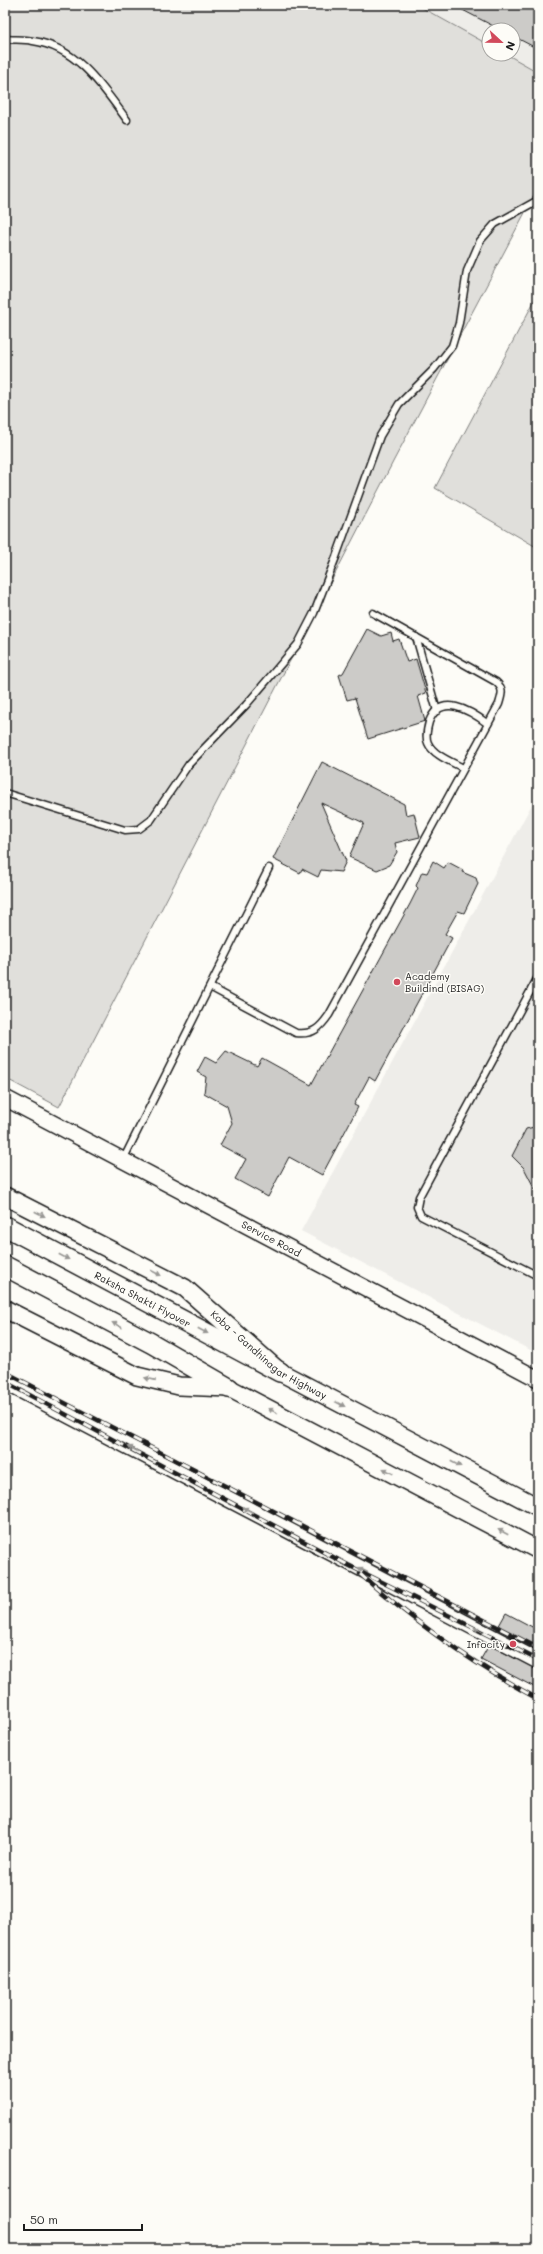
<svg xmlns="http://www.w3.org/2000/svg" width="543" height="2254" viewBox="0 0 543 2254" font-family="Mali,sans-serif">
  <style>
    .built { fill: #eeede9 }
    .green { fill: #e0dfdb; stroke: #7e7e7c }
    .building { fill: #cccbc8; stroke: #1c1c1c }
    .lines { fill: none; stroke-linecap: round; stroke-linejoin: round }
    .service-casing { stroke: #1c1c1c; stroke-width: 9 }
    .tertiary-casing { stroke: #1c1c1c; stroke-width: 18 }
    .secondary-casing { stroke: #1c1c1c; stroke-width: 20 }
    .primary-casing { stroke: #1c1c1c; stroke-width: 22 }
    .service { stroke: #fdfcf7; stroke-width: 6 }
    .tertiary { stroke: #fdfcf7; stroke-width: 15 }
    .secondary { stroke: #fdfcf7; stroke-width: 17 }
    .primary { stroke: #fdfcf7; stroke-width: 19 }
    .rail-casing { stroke: #1c1c1c; stroke-width: 4.5 }
    .rail { stroke: #fdfcf7; stroke-width: 3; stroke-dasharray: 9; stroke-linecap: butt }
    .oneway { fill: #989794 }
    .poi-dot { fill: #d1495b; stroke: #fdfcf7; stroke-width: 1.5 }
    .labels { text-anchor: middle; stroke-width: 3; stroke-linejoin: round; paint-order: stroke }
    .poi-label { font-size: 10px; fill: #1c1c1c; stroke: #fdfcf7; text-anchor: start }
    .street-label { font-size: 10px; fill: #1c1c1c; stroke: #fdfcf7 }
  </style>
  <rect width="100%" height="100%" fill="#fdfcf7"/>
  <filter id="ink" filterUnits="userSpaceOnUse"><feTurbulence type="fractalNoise" baseFrequency=".025" numOctaves="2"/><feDisplacementMap in="SourceGraphic" scale="8" xChannelSelector="R" yChannelSelector="G"/><feConvolveMatrix kernelMatrix="1 2 1 2 8 2 1 2 1" color-interpolation-filters="sRGB"/></filter>
  <g filter="url(#ink)">
    <g class="built">
      <polygon points="417,5 538,5 538,72 506,54 513,54 513,30 489,30 489,45"/>
      <polygon points="538,793 538,1354 301,1231"/>
    </g>
    <g class="green">
      <polygon points="5,5 417,5 489,45 489,54 506,54 538,72 538,188 394,460 59,1107 5,1078"/>
      <polygon points="538,294 538,548 435,488"/>
    </g>
    <g class="building">
      <polygon points="453,5 538,5 538,49 513,36 513,30 501,30"/>
      <polygon points="367,629 381,636 391,633 393,641 399,639 407,662 416,659 426,693 418,696 425,721 368,739 355,698 347,700 339,675 343,673"/>
      <polygon points="322,762 404,804 406,815 414,813 420,837 395,843 397,852 389,865 377,870 349,857 364,823 321,803 346,861 341,872 321,870 318,877 302,869 300,873 273,859"/>
      <polygon points="433,861 444,868 448,862 463,870 462,872 476,878 478,884 464,913 458,911 445,934 452,938 375,1081 369,1077 354,1105 358,1107 322,1175 289,1157 268,1197 235,1179 246,1159 220,1145 232,1123 227,1106 204,1093 206,1077 197,1072 205,1057 216,1063 226,1051 257,1066 262,1058 311,1085 410,904 418,888 416,886 422,872 427,873"/>
      <polygon points="538,1126 538,1195 524,1168 512,1156 526,1129"/>
      <polygon points="506,1613 538,1630 538,1651 497,1629"/>
      <polygon points="489,1645 538,1670 538,1689 481,1659"/>
    </g>
    <g class="lines">
      <defs>
        <g id="service">
          <path d="M5,39c9,1 19,0 28,2 44,6 70,46 94,79"/>
          <polyline points="416,637 437,711"/>
          <path d="M463,768c-11,-6 -30,-13 -35,-25 -3,-6 -1,-14 1,-21 11,-30 42,-11 59,2"/>
          <polyline points="5,793 125,830 139,829 151,820 189,764 246,705 298,644 314,613 336,557 380,436 399,404 434,369 452,346 459,323 467,271 480,241 495,224 538,200"/>
          <polyline points="538,977 419,1197 417,1207 421,1216 538,1276"/>
          <path d="M210,987l86,46c17,2 24,-5 33,-18l170,-311c3,-10 5,-15 -3,-22l-123,-69"/>
          <polyline points="123,1160 269,868"/>
        </g>
        <g id="tertiary">
          <path id="s1" d="M5,1098l533,281"/>
          <polyline points="5,1382 538,1661"/>
        </g>
        <g id="secondary">
          <path id="s2" d="M5,1196l180,92 95,84 258,135"/>
          <polyline points="5,1309 137,1376 179,1386 229,1388 538,1550"/>
        </g>
        <g id="primary">
          <path id="s3" d="M5,1226l275,146"/>
          <polyline points="5,1266 151,1343 229,1388"/>
        </g>
      </defs>
      <use href="#service" class="service-casing"/>
      <use href="#tertiary" class="tertiary-casing"/>
      <use href="#secondary" class="secondary-casing"/>
      <use href="#primary" class="primary-casing"/>
      <use href="#service" class="service"/>
      <use href="#tertiary" class="tertiary"/>
      <use href="#secondary" class="secondary"/>
      <use href="#primary" class="primary"/>
      <defs>
        <g id="rail">
          <polyline points="5,1372 538,1648"/>
          <polyline points="5,1382 348,1565 538,1660"/>
          <path d="M360,1574c53,47 115,91 178,125"/>
        </g>
      </defs>
      <use href="#rail" class="rail-casing"/>
      <use href="#rail" class="rail"/>
    </g>
    <defs><path id="oneway-solid" d="M-6-.8H1V-3.2L6.5 0L1 3.2V.8H-6Z"/></defs>
    <g class="oneway">
      <use href="#oneway-solid" transform="translate(40 1214) rotate(27)"/>
      <use href="#oneway-solid" transform="translate(64 1257) rotate(28)"/>
      <use href="#oneway-solid" transform="translate(156 1273) rotate(27)"/>
      <use href="#oneway-solid" transform="translate(117 1325) rotate(-152)"/>
      <use href="#oneway-solid" transform="translate(203 1331) rotate(28)"/>
      <use href="#oneway-solid" transform="translate(150 1379) rotate(-167)"/>
      <use href="#oneway-solid" transform="translate(340 1404) rotate(28)"/>
      <use href="#oneway-solid" transform="translate(273 1411) rotate(-152)"/>
      <use href="#oneway-solid" transform="translate(133 1449) rotate(-152)"/>
      <use href="#oneway-solid" transform="translate(456 1464) rotate(28)"/>
      <use href="#oneway-solid" transform="translate(388 1471) rotate(-152)"/>
      <use href="#oneway-solid" transform="translate(248 1510) rotate(-152)"/>
      <use href="#oneway-solid" transform="translate(503 1532) rotate(-152)"/>
      <use href="#oneway-solid" transform="translate(363 1570) rotate(-152)"/>
      <use href="#oneway-solid" transform="translate(479 1630) rotate(-152)"/>
    </g>
  </g>
  <g class="poi-dot">
    <circle cx="397" cy="982" r="4"/>
    <circle cx="513" cy="1644" r="4"/>
  </g>
  <g class="labels">
    <g class="poi-label">
      <text x="405" y="980">Academy<tspan x="405" dy="12">Buildind (BISAG)</tspan></text>
      <text x="505" y="1648" text-anchor="end">Infocity</text>
    </g>
    <g class="street-label">
      <text dy="4" stroke="none"><textPath href="#s1" startOffset="301">Service Road</textPath></text>
      <text dy="4" stroke="none"><textPath href="#s3" startOffset="156">Raksha Shakti Flyover</textPath></text>
      <text dy="4" stroke="none"><textPath href="#s2" startOffset="310">Koba - Gandhinagar Highway</textPath></text>
    </g>
  </g>
  <rect width="543" height="2254" fill="none" stroke="#fdfcf7" stroke-width="20"/>
  <rect x="10" y="10" width="523" height="2234" fill="none" stroke="#1c1c1c" stroke-width="1.5" filter="url(#ink)"/>
  <g transform="translate(501 42) rotate(112)"><circle r="19" fill="#fdfcf7" stroke="#a3a29f"/>
  <path d="M0-3L7 15L0 10L-7 15Z" fill="#d1495b"/>
  <text y="-6" font-size="11" font-weight="bold" text-anchor="middle" fill="#1c1c1c">N</text>
  </g>
  <path d="M24 2224v6h118v-6" fill="none" stroke="#1c1c1c" stroke-width="2"/>
  <text x="30" y="2224" font-size="12" fill="#1c1c1c" stroke="#fdfcf7" stroke-width="3" paint-order="stroke">50 m</text>
</svg>
